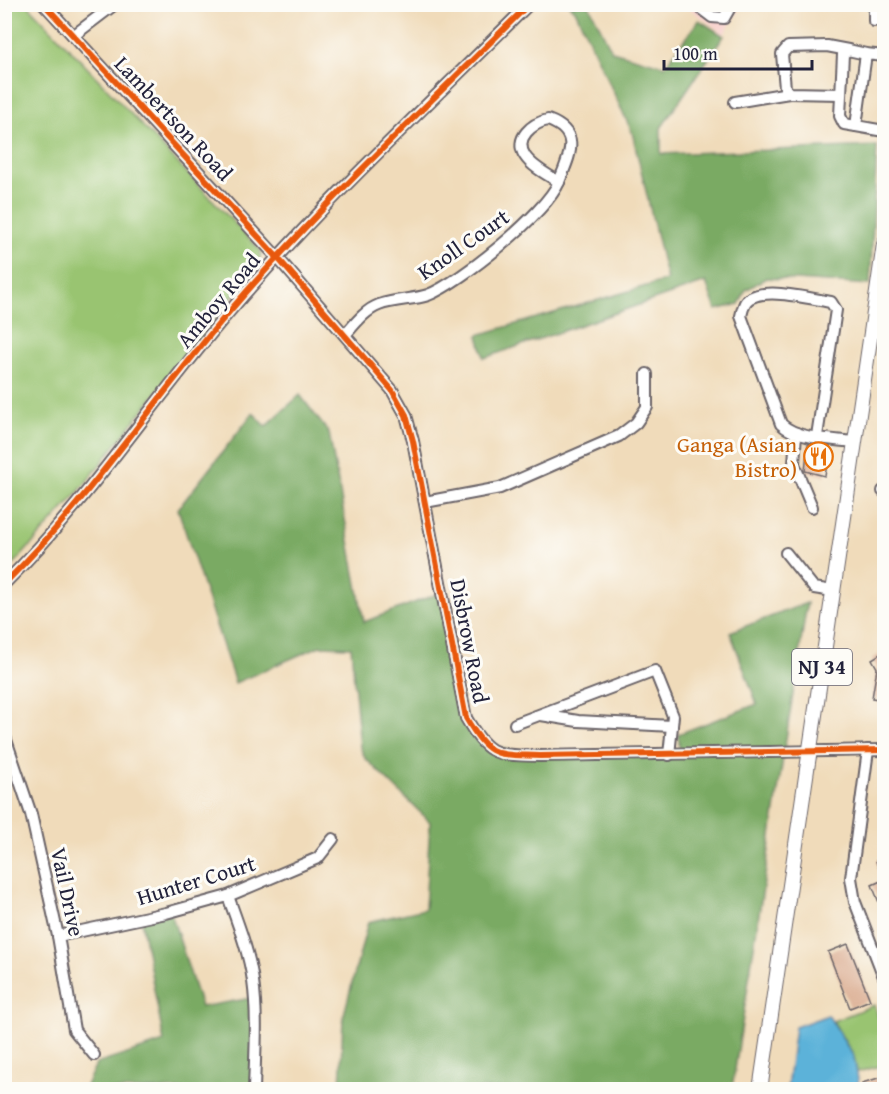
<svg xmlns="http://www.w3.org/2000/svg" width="889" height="1094" viewBox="0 0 889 1094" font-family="'Gentium Book Plus',serif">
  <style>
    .built { fill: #f7d0cc }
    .green { fill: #99c471; stroke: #5e7356; stroke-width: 1.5 }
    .forest { fill: #7aaa63; stroke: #4e664f; stroke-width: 1.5 }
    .water { fill: #5cb2d9; stroke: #3f6a8a; stroke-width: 1.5 }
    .building { fill: #daac90 }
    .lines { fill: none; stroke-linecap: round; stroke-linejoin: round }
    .minor-casing { stroke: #6a6367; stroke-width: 14 }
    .major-casing { stroke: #6a6367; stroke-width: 16 }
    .minor { stroke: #fff; stroke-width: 10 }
    .major { stroke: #fff; stroke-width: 14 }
    .cycleway-casing { stroke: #fdfcf7; stroke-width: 10 }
    .cycleway { stroke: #e8590c; stroke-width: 6 }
    .labels { text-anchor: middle; stroke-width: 6; stroke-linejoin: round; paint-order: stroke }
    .shield { fill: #fdfcf7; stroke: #646373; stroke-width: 1.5 }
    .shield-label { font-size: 21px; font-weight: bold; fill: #22223b }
    .street-label { font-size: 22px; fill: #22223b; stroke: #fdfcf7 }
    .food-label { font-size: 22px; fill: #c56008; stroke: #fdfcf7; text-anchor: end }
  </style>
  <rect width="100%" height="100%" fill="#fdfcf7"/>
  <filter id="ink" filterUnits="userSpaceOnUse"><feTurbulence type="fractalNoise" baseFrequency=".0167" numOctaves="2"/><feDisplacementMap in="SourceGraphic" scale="12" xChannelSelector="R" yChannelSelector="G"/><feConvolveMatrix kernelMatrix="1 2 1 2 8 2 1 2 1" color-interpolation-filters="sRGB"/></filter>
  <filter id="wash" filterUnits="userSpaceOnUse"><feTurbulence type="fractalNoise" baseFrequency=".008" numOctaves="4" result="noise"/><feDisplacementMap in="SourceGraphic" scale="24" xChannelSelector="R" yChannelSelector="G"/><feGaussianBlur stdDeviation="1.35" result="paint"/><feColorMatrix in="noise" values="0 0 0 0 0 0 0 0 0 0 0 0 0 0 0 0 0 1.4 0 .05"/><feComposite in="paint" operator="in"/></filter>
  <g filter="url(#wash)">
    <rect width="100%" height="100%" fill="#f0dbba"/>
    <polygon class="built" points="684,5 742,5 724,34"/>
    <g class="green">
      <polygon points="27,4 261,251 259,263 76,495 5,574 4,5"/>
      <polygon points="874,1005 884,1031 884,1065 857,1072 854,1057 833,1021"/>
    </g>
    <g class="forest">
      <polygon points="569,5 589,5 612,51 665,66 699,20 724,36 661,128 661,154 877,146 870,285 766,278 746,290 739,304 716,310 706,282 484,358 478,335 667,280 632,132 575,10"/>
      <polygon points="300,395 329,433 364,622 442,592 464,717 478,741 517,753 680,754 678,734 757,704 730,632 807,603 732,1089 340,1089 343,1018 368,922 425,909 430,822 365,758 360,747 351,647 320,646 235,683 178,509 253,413 266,426"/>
      <polygon points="171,913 201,1007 258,997 257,1089 84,1090 96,1064 164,1042 141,920"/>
    </g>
    <polygon class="water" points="828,1015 854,1057 859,1085 856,1089 787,1089 795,1027"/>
    <g id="blocks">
      <g class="building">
        <polygon points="808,444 830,447 825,476 805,471"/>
        <polygon points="885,651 885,700 872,698 877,668 872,659"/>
        <polygon points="885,858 885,915 884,915 872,885 883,880 876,861"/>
        <polygon points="848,944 870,1000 850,1008 828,952"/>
        <polygon points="885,1076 885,1089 864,1089 862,1083"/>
      </g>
    </g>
  </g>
  <g filter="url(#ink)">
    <use href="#blocks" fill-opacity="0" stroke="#6a6367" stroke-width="1.5"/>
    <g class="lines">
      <defs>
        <g id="minor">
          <path d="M44,4l233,253 115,133 14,25 7,26 53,277c24,41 30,36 74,38l344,-6"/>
          <polyline points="695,4 712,17 724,18 732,4"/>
          <polyline points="874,4 874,21"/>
          <polyline points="73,36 115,4"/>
          <polyline points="884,56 866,54 856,126 884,131"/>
          <polyline points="841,94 789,93 785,88 782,54 788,47 827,46 848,50"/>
          <polyline points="735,102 789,93"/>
          <path d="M548,120c35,13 21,36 11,62 -11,-7 -27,-15 -34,-26 -12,-18 8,-33 23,-36z"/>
          <polyline points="856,126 844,124 840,116 843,54 848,50 866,54"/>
          <path d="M345,335c9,-10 20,-25 34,-30 16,-6 34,-5 49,-10 33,-13 117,-81 131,-113"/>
          <polyline points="796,433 794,464 812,507"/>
          <path d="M817,436l19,-126 -5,-8c-19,-3 -74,-18 -86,1 -2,4 -3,9 -4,13l40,108c17,16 52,15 74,18"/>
          <polyline points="883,491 884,491"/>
          <polyline points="425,502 500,488 619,436 636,423 647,407 647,374"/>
          <polyline points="786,553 814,588 833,591"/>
          <path d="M4,584c84,-83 148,-182 225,-272 93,-109 199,-207 300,-308"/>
          <polyline points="541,715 578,721 672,726"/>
          <polyline points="515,724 655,671 673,716 669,755"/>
          <polyline points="4,734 31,814 58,936 74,1030 94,1055"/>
          <polyline points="868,750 851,878 855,902 884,977"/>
          <path d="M228,896c10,28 21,56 25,85 5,36 2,73 1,109"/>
          <polyline points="58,936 166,913 228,896 318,858 333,839"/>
        </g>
        <polyline id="major" points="760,1090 884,244"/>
      </defs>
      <use href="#minor" class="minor-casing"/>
      <use href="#major" class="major-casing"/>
      <use href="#minor" class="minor"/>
      <use href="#major" class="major"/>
      <defs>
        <g id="cycleway">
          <path d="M44,4l233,253 115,133 14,25 7,26 53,277c24,41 30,36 74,38l344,-6"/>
          <path d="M4,584c84,-83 148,-182 225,-272 93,-109 199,-207 300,-308"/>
        </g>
      </defs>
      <use href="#cycleway" class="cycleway-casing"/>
      <use href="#cycleway" class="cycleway"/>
    </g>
  </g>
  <defs>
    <symbol id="restaurant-ring" viewBox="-11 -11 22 22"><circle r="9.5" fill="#fdfcf7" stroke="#e8710a" stroke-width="1.5"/><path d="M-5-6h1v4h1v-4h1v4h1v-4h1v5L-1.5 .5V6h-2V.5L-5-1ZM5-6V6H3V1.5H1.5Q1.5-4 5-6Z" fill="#e8710a"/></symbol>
  </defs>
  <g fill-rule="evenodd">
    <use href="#restaurant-ring" x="802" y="440" width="33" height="33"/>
  </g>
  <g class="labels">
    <rect class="shield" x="792" y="649" width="60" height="36" rx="4.5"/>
    <g class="shield-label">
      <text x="822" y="674">NJ 34</text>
    </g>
    <g class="street-label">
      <text transform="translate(174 118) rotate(47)" y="8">Lambertson Road</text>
      <text transform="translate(463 244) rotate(-35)" y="8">Knoll Court</text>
      <text transform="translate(218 300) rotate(-50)" y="8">Amboy Road</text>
      <text transform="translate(470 641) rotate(79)" y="8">Disbrow Road</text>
      <text transform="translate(196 880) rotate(-17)" y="8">Hunter Court</text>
      <text transform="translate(68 892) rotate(78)" y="8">Vail Drive</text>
    </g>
    <g class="food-label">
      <text x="797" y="452">Ganga (Asian<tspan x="797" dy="25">Bistro)</tspan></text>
    </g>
  </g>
  <rect width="889" height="1094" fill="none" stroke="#fdfcf7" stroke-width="24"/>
  <path d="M664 60v9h148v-9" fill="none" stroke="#22223b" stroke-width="3"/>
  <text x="673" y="60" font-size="18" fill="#22223b" stroke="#fdfcf7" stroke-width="4.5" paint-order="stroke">100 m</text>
</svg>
